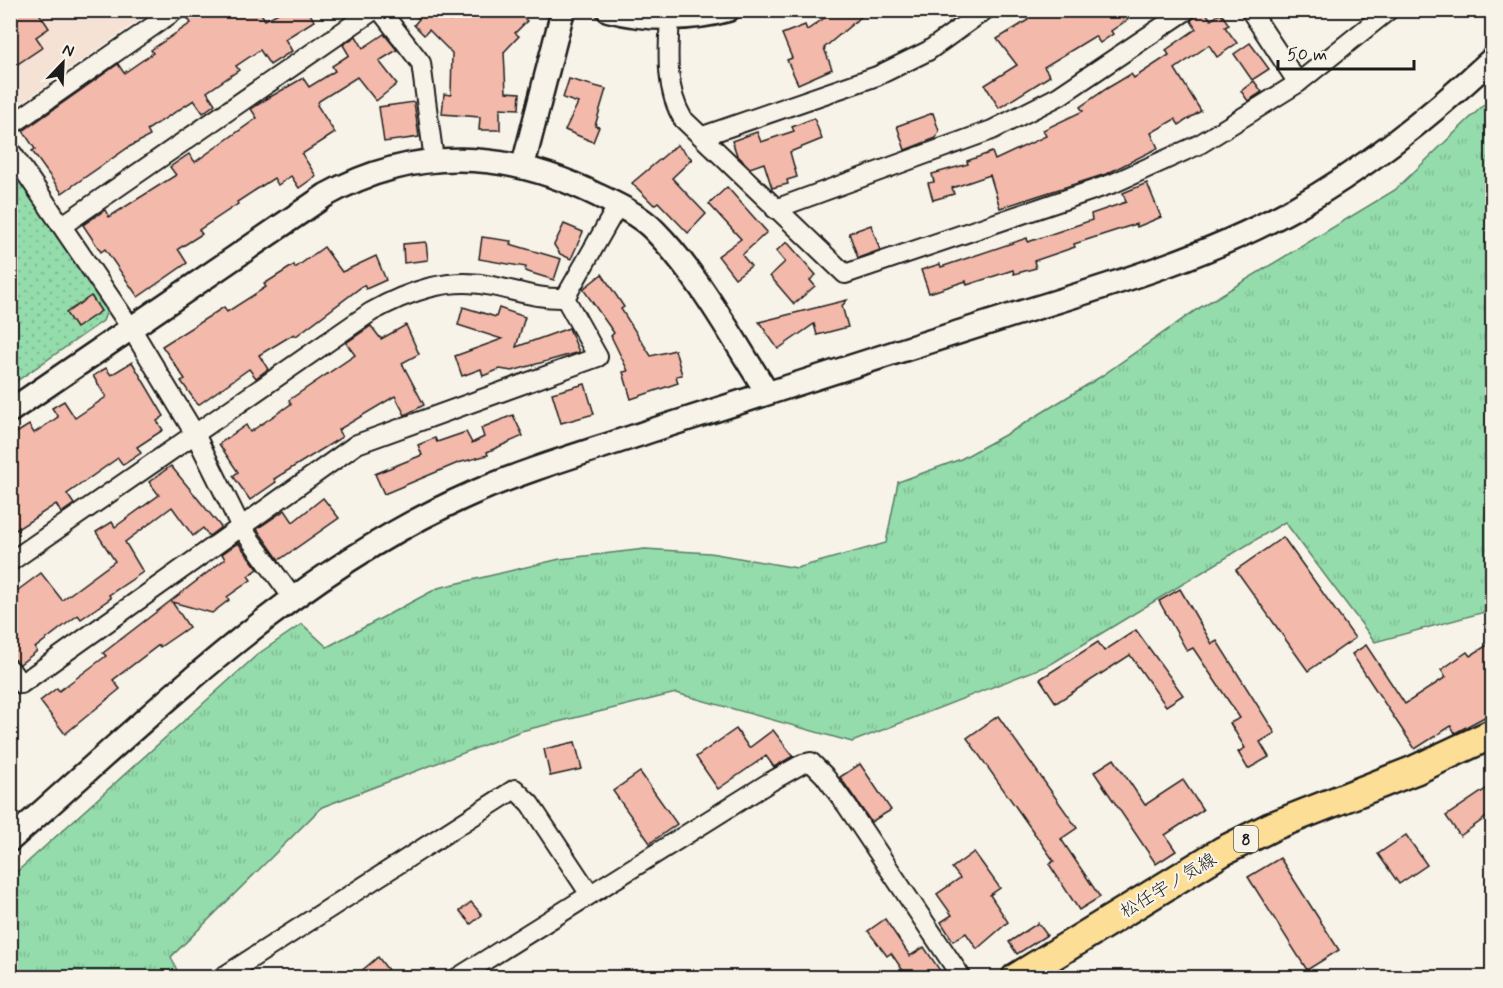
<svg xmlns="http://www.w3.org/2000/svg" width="1503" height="988" viewBox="0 0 1503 988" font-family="Mynerve,'Klee One',sans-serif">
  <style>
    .built { fill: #f6e2d5 }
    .grass { fill: url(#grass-tufts); stroke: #587c64; stroke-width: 1.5 }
    .park { fill: url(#park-dots); stroke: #587c64; stroke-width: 1.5 }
    .building { fill: #f3b9aa; stroke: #1c1c1c; stroke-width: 1.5 }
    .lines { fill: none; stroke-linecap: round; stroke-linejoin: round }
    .minor-casing { stroke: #1c1c1c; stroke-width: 22 }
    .tertiary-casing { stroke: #1c1c1c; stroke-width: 27 }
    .primary-casing { stroke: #1c1c1c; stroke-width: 33 }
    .minor { stroke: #f7f3e8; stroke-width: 18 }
    .tertiary { stroke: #f7f3e8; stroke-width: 22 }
    .primary { stroke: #fdde96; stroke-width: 28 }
    .labels { text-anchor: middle; stroke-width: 4.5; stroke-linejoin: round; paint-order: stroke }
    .shield { fill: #f7f3e8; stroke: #5e5c59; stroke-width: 1.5 }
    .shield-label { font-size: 16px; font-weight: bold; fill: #1c1c1c }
    .street-label { font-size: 18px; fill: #1c1c1c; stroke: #f7f3e8 }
  </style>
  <defs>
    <pattern id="grass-tufts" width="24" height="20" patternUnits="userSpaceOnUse" patternTransform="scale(1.5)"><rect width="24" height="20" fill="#94dcab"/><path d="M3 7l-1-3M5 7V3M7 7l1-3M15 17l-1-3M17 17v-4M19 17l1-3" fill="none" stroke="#7fbc93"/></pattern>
    <pattern id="park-dots" width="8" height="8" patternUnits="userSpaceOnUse" patternTransform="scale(1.5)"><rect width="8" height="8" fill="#94dcab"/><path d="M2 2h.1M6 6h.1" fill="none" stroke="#7fbc93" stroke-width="1.8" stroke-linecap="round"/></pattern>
  </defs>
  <rect width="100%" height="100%" fill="#f7f3e8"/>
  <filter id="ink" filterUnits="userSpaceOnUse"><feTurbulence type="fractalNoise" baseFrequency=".0167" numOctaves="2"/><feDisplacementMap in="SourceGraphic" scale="12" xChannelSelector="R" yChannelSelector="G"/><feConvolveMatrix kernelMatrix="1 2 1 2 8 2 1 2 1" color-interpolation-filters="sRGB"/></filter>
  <g filter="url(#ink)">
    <polygon class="built" points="11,11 153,11 11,110"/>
    <polygon class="grass" points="1492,97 1492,610 1375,642 1285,522 1051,664 852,742 676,693 521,731 322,807 171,957 180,977 11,977 11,877 258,654 302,624 327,647 438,588 560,559 645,549 710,553 797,568 886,543 898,482 961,459 1012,431 1100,377 1196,310 1395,190"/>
    <polygon class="park" points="10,163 108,308 103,321 11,385"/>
    <g class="building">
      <polygon points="10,10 37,10 49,28 36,37 43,47 10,69"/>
      <polygon points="187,10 259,10 265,20 284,10 308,10 314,21 285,39 292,51 270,65 260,50 236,66 239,70 207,92 215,104 203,113 194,100 147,130 150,136 129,147 62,193 32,151 35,149 23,131 118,64 124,73 153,53 151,50 191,23 186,16"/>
      <polygon points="412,10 439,10 450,21 461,10 516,10 527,21 515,33 519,36 504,52 506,92 520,93 519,109 500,108 500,130 479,130 480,117 442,114 444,94 451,95 452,53 429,30 424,35 414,25 419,19"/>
      <polygon points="836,10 869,10 824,48 832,69 798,84 787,60 792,58 782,34 805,25 807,30"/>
      <polygon points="1037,10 1142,10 1111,31 1113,34 1100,43 1095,36 1044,67 1050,76 999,108 985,85 1017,65 997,39 1028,20 1027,18"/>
      <polygon points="1198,10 1204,10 1211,20 1221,13 1229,25 1225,27 1237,43 1217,57 1209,45 1175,69 1201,111 1179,125 1175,119 1151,133 1158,148 1106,174 1000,208 990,175 952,188 954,194 933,200 928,183 934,182 932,174 968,164 967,161 992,152 995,160 1046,136 1043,130 1083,111 1080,107 1106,89 1131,74 1134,78 1169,55 1166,50 1196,29 1191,21"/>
      <polygon points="384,34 397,50 379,61 397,84 376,101 357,77 319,101 317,105 335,133 302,154 316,176 299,188 291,176 278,185 274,178 237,202 238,204 199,230 202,234 178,249 187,263 138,297 105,249 101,252 83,225 105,210 109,217 176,175 170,167 189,154 195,162 257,118 251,109 265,100 303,78 309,87 335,71 332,66 349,55 343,45 356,36 363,48"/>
      <polygon points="1250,43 1269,69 1252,80 1234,54"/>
      <polygon points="569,79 606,89 595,126 599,127 593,142 565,130 578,103 563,98"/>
      <polygon points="1254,81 1262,92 1248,101 1241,91"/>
      <polygon points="414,102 419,137 384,142 379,107"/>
      <polygon points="933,113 939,131 936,138 905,150 897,126"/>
      <polygon points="814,118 822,139 790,152 797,177 787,180 788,184 772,188 764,163 750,168 737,155 732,141 757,132 761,142 794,131 792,127"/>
      <polygon points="677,145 692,159 672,178 706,214 688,233 658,202 654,205 632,183"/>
      <polygon points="1147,183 1161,217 1137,227 1136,224 1074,244 1075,247 1034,261 1036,268 1014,274 1013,270 967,285 966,281 929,293 921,270 940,264 941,267 1027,238 1028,242 1092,220 1091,214 1126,202 1123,193"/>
      <polygon points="727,187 767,232 742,255 751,266 735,278 718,256 741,239 709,204"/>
      <polygon points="564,224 583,232 571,259 560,254 554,245"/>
      <polygon points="871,225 880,250 858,258 849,233"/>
      <polygon points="482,237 511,241 510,244 561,259 554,280 525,271 526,267 479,259"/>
      <polygon points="426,242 428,260 404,263 403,244"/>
      <polygon points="787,242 816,275 810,280 815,286 794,304 770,276 785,262 776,251"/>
      <polygon points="324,247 342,272 376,256 386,280 366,289 364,285 296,336 294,334 259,355 268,369 256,378 249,369 198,405 181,381 185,379 162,346 224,307 227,312 266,287 264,284 294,265 295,268"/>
      <polygon points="602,274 624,307 621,309 651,356 675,350 682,375 676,376 678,383 631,399 623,372 628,371 611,336 614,333 583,289"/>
      <polygon points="91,296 101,311 76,328 66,313"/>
      <polygon points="847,300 842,306 848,327 817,335 814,324 778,349 759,322"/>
      <polygon points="463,307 496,317 499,308 525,317 516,347 569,328 579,352 512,371 500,369 483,376 481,369 462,376 455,356 502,339 458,325"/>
      <polygon points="406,325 419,354 402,363 424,405 405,415 395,396 338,430 342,437 274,479 276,482 250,500 233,476 238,472 219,444 246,425 250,432 291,404 289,400 355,355 346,343 371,326 381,339"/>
      <polygon points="132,362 164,416 157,421 163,430 137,447 141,453 123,465 118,458 67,494 74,504 61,513 56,504 16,530 10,522 10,437 29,425 34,433 58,417 52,408 64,401 75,418 106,397 93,376 106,368 111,375"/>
      <polygon points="585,384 594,414 561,423 552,393"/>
      <polygon points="513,415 523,436 487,452 488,455 458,463 384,494 375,474 422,455 418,445 435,438 437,442 466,432 472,443 484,437 481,428"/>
      <polygon points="171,466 221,527 209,536 203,528 193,536 172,507 125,542 143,572 109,595 111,598 81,619 78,615 35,648 37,651 20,664 12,658 10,596 41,573 62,600 115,561 96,532 112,522 115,527 159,495 149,482"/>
      <polygon points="323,498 339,518 279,560 257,529 285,510 293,522"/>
      <polygon points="1283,537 1355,638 1308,671 1236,570"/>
      <polygon points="238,543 258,569 248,576 251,580 227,597 229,600 212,613 172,602 189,627 160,647 159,645 113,680 120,689 65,734 40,701 57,688 59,691 106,656 103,653 225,559 222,554"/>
      <polygon points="1180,589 1212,644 1217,641 1275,733 1260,742 1269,757 1248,769 1238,752 1245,748 1230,723 1240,718 1193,648 1187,651 1159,601"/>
      <polygon points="1136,630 1183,695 1166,706 1130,655 1056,703 1040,679 1098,642 1104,651"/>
      <polygon points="1492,642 1492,713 1455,733 1451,726 1415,749 1352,654 1366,645 1405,704 1446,677 1441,670 1467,652 1470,656"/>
      <polygon points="998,716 1077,828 1061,839 1100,897 1079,910 1049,864 1054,861 967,738"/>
      <polygon points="736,729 749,748 773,730 793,756 774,767 766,756 718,789 696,757"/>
      <polygon points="575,742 582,769 550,776 544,749"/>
      <polygon points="1114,759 1145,805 1183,780 1203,810 1165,835 1176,851 1156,864 1094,772"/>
      <polygon points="860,764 891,810 871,822 840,777"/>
      <polygon points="640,772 677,824 650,843 613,791"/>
      <polygon points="1492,785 1492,813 1460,836 1446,816"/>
      <polygon points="1406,835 1427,865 1399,884 1378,854"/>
      <polygon points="974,852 1000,888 990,895 1008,922 977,949 966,933 953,941 941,922 952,915 937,894 960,878 952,868"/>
      <polygon points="1280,858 1339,950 1307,970 1248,877"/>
      <polygon points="471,902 482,915 471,924 460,911"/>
      <polygon points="885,919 910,956 924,947 941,972 934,978 908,978 891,953 887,956 868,931"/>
      <polygon points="1038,923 1047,935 1017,954 1009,942"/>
      <polygon points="378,957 394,978 353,978"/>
    </g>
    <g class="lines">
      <defs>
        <g id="minor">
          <polyline points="380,10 421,63 434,160"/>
          <path d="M670,17c-2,34 -5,73 13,102l162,155 269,-91 86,-39 98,-61 -48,-73"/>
          <polyline points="1298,83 1389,10"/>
          <polyline points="10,126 176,10"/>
          <polyline points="703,136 877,76 928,51 985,10"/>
          <polyline points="10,150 131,328 195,434 241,527 293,598"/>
          <polyline points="775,209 992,130 1059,96 1187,10"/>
          <polyline points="63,225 374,10"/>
          <path d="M10,562l361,-250c36,-20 78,-36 121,-26 25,5 47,13 73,12"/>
          <polyline points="10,669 21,684 357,444 598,357 565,298 618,205"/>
          <polyline points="221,978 515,789 530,804 589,893"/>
          <polyline points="457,978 770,782 802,764 811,762 824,775 847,806 962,978"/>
        </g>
        <g id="tertiary">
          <path d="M608,10c38,10 82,11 120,0"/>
          <polyline points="523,166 563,10"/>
          <path d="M10,411l316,-216c89,-49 181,-45 271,0 19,9 43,20 58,36 45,46 77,107 112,161"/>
          <path d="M10,840c145,-127 284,-269 463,-347 57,-25 118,-42 177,-62 122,-40 244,-78 366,-117 95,-29 193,-58 279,-106 73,-41 137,-93 197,-149"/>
        </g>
        <polyline id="primary" points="1016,978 1223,851 1273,826 1415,770 1492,734"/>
      </defs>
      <use href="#minor" class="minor-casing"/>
      <use href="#tertiary" class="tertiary-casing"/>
      <use href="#primary" class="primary-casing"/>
      <use href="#minor" class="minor"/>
      <use href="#tertiary" class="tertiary"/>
      <use href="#primary" class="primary"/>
    </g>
  </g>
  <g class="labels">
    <rect class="shield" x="1234" y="826" width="24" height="26" rx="4.5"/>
    <g class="shield-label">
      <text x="1246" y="845">8</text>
    </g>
    <g class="street-label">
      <text transform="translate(1168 885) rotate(-31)" y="6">松任宇ノ気線</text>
    </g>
  </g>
  <rect width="1503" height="988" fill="none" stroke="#f7f3e8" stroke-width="36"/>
  <rect x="18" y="18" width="1467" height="952" fill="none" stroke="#1c1c1c" stroke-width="2" filter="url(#ink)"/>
  <g transform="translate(63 63) rotate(23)" stroke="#f7f3e8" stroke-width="4.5" paint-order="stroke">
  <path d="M0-4.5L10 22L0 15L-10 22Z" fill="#1c1c1c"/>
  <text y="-9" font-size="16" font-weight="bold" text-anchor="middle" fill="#1c1c1c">N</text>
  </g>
  <path d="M1278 60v9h136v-9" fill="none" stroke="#1c1c1c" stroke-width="3"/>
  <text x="1287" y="60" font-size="18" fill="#1c1c1c" stroke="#f7f3e8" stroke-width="4.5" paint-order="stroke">50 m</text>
</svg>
